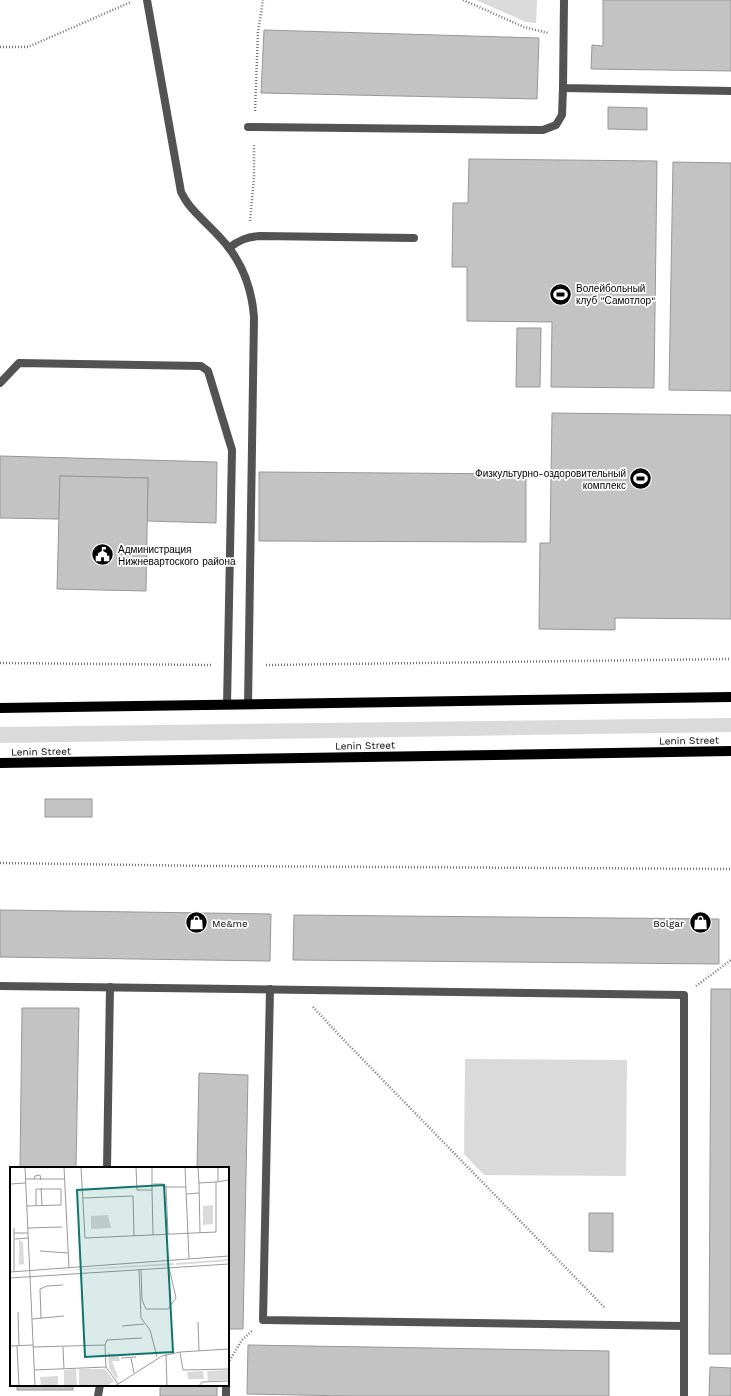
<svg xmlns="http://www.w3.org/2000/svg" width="731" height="1396" viewBox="0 0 731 1396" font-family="'Work Sans',sans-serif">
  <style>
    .green { fill: #dadada }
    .building { fill: #c3c3c3; stroke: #979797 }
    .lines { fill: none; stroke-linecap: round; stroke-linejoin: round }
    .path { stroke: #757575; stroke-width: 2.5; stroke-dasharray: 1 2; stroke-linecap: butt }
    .lane { stroke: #535353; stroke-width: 8 }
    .primary { stroke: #000; stroke-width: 10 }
    .labels { text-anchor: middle; stroke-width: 3.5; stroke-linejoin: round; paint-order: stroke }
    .poi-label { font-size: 10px; fill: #000; stroke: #fff; text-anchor: start }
    .street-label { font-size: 10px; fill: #000; stroke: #fff }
    .inset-road { fill: none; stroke: #999; stroke-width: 1 }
    .view { fill: #0f766e; fill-opacity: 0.15; stroke: #0f766e; stroke-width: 2 }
    .inset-edge { fill: none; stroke: #000; stroke-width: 2 }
  </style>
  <rect width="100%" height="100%" fill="#fff"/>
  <g class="green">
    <polygon points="476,0 537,0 536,23 526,22"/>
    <polygon points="731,718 731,732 0,743 0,727"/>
    <polygon points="465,1059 627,1060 626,1176 484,1175 464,1154"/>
  </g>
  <g class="building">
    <polygon points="603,0 731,0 731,71 591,69 592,45 603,46"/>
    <polygon points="264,30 539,38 537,99 261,93"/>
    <polygon points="608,107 647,108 647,130 608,129"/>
    <polygon points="469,159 657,161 654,388 551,387 552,322 467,321 467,267 452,267 453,203 468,203"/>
    <polygon points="673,162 731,163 731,391 669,390"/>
    <polygon points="517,328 541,328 540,387 516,387"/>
    <polygon points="552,413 731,415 731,619 615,618 615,630 539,629 540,543 550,543"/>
    <polygon points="0,456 217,462 216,523 147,521 148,478 60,476 59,519 0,518"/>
    <polygon points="259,472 526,474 526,542 259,541"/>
    <polygon points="60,476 148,478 146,591 57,589"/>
    <rect x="45" y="799" width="47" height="18"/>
    <polygon points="0,910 271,914 270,961 0,957"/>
    <polygon points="294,915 719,919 719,964 293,960"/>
    <polygon points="711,989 731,989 731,1354 709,1354"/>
    <polygon points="22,1008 79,1008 76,1168 20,1168"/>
    <polygon points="199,1073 248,1075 243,1329 228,1329 228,1168 197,1168"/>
    <polygon points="589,1213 613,1213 613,1252 589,1251"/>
    <polygon points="248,1345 609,1351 609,1396 350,1396 247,1394"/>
    <polygon points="710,1367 731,1368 731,1396 709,1396"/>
    <rect x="17" y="1385" width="56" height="5"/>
    <rect x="160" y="1385" width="57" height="11"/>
  </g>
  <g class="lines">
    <g class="path">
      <polyline points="463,0 524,27 548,33"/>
      <polyline points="0,47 28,47 131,2"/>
      <polyline points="255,111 258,32 263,0"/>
      <polyline points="250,221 254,178 254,144"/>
      <polyline points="0,663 213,665"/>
      <polyline points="266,665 731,659"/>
      <polyline points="0,863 210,866 731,869"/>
      <polyline points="696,986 731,960"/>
      <polyline points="313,1007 340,1036 605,1308"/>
      <polyline points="228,1363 242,1340 252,1331"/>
    </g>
    <g class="lane">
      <path d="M147,0l34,192c2,4 5,9 8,13 12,15 28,27 40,43 16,21 23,43 25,69l-6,388"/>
      <polyline points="564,0 563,88 731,91"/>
      <polyline points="248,127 543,130 556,125 562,115 563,88"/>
      <path d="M229,248c10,-8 18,-11 31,-12l154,2"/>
      <polyline points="0,383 19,363 201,366 208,371 232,450 227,705"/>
      <polyline points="0,986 684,995 684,1396"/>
      <polyline points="270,989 263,1320 684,1326"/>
      <polyline points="107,1168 110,987"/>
      <polyline points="98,1396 100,1385"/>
      <polyline points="226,1396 226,1385"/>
    </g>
    <g class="primary">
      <polyline points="0,708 731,697"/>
      <polyline points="0,763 731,751"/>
    </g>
  </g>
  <defs>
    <symbol id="stadium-disc" viewBox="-11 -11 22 22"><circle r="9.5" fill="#000" stroke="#fff"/><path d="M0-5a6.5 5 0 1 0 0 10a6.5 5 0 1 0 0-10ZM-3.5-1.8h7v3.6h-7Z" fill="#fff"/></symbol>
    <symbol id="civic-disc" viewBox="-11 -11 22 22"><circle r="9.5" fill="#000" stroke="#fff"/><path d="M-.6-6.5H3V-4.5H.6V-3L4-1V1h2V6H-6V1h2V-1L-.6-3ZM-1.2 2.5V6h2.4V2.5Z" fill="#fff"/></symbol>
    <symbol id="shop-disc" viewBox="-11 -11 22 22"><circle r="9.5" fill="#000" stroke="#fff"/><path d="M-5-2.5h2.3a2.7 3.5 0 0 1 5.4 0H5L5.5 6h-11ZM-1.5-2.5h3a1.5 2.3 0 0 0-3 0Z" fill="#fff"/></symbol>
  </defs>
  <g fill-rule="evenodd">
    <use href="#stadium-disc" x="548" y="282" width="25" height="25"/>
    <use href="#stadium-disc" x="628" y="466" width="25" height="25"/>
    <use href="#civic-disc" x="90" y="542" width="25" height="25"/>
    <use href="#shop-disc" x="184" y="910" width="25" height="25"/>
    <use href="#shop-disc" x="688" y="910" width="25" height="25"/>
  </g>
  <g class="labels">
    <g class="poi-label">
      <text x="576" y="292">Волейбольный<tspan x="576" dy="12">клуб "Самотлор"</tspan></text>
      <text x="626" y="477" text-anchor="end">Физкультурно-оздоровительный<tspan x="626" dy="12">комплекс</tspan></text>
      <text x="118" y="553">Администрация<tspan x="118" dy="12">Нижневартоского района</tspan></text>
      <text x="212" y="927">Me&amp;me</text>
      <text x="684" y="927" text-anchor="end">Bolgar</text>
    </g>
    <g class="street-label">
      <text transform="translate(689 740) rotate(-1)" y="4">Lenin Street</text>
      <text transform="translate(365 745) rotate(-1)" y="4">Lenin Street</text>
      <text transform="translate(41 751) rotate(-1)" y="4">Lenin Street</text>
    </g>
  </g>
  <g transform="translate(10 1167)">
    <rect width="219" height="219" fill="#fff"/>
    <path d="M203,38v19l-10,1v-19zM98,48l3,13 -20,1v-13zM9,73l4,2 1,22 -5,1zM219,92v2l-53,4v-2zM164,96v2l-136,7zM98,186l11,3 1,5h-8l6,16 -2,2 -7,-11zM66,202l1,17h-13v-16zM69,202h26l9,12 -7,5h-28zM219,203v10l-21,1 -1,-10zM193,204l1,8h-16l-1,-7zM48,209v10h-17l-1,-9z" fill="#dadada"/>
    <path class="inset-road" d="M15,0l10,219M54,0l5,101M71,0l4,71 131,-6v-50l13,-2M126,0l1,23h15l1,45M175,0l4,92M188,0l1,16M208,0v14M16,12h39M24,12l1,-3 5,-1 1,5M0,17l16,-1M143,17h11l2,3h20M156,20l2,47M31,21l1,17M142,23v-23M176,27l13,-1M73,31l50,-2 1,40M17,39l34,-1v-16h-25v17M4,61v43M18,61l34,-1M4,66h14M190,66l-1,-50 17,-1M5,72l13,-1M30,84l28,2M129,102l2,49 9,12 7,27M131,102l1,31 4,9h22l8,-11 -7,-31M0,105l219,-16M0,111l219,-14M8,145l1,34M31,151l-1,-29 7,-3 16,-1M22,152l32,-3M188,155l1,29M112,159l22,-2M95,178l2,-5 35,-2M0,179l23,-1M7,179l2,40M23,180l72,-2 1,22M53,180l1,22M170,185l3,18 46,-1M156,187l1,32M111,191l15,-1M121,191l3,15M24,203l72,-3 12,17M105,219l47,-30 18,-4 49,-3M189,219l3,-4 27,-1"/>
    <path class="view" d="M154,18l9,167 -88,5 -8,-167z"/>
    <rect width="219" height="219" class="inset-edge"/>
  </g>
</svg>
